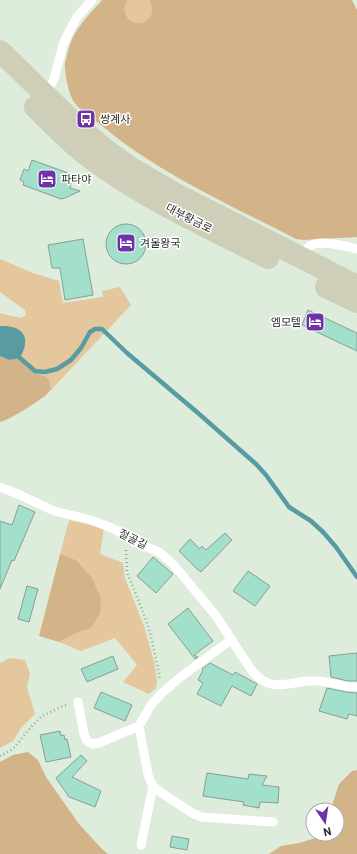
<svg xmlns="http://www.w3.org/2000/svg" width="357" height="854" viewBox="0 0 357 854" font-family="Roboto,'Noto Sans KR',sans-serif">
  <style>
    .green { fill: #e5c79d }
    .forest { fill: #d3b488 }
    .water { fill: #599ba3 }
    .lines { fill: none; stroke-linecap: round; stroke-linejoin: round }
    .stream { stroke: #599ba3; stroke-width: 4.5 }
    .building { fill: #a2e0cc; stroke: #879e96 }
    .path { stroke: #9aa598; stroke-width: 2.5; stroke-dasharray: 1 3; stroke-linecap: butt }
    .lane { stroke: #fff; stroke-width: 9 }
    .secondary { stroke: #ceceb9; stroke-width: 22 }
    .labels { text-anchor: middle; stroke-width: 3; stroke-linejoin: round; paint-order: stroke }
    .poi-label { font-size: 11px; fill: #282d27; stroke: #fff; text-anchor: start }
    .street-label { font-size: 11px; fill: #282d27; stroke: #fff }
  </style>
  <rect width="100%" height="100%" fill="#deeddb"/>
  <g class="green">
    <path d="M128,0h21c3,4 4,9 2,15 -8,18 -36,3 -23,-15z"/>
    <path d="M0,259l33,14 26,8 4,22 40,-6 -1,-6 18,-4 11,18 -80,85c-1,-17 -7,-12 -18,-19 -6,-3 -11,-8 -15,-13h2l-18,-32h-2v-13l11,3 10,2 5,-3 -1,-5 -25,-18z"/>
    <polygon points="69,520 104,528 100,554 123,563 125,578 144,626 154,661 157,680 156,688 149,694 123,682 137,665 115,638 81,651 59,642 75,634 91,628 76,560 60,554"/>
    <polygon points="10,658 25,660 30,674 27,687 35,714 21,728 13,741 0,748 0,663"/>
  </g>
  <g class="forest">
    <path d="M102,0h26c-13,18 15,33 23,15 2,-5 1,-11 -2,-15h203l5,10v227l-53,3 -8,-1c-66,-34 -136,-65 -194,-113 -8,-6 -23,-16 -28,-24 -5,-7 -9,-26 -9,-35 -1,-3 1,-8 2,-11 4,-24 20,-39 35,-56z"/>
    <path d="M0,356l9,4 9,-2c4,5 9,10 15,13 11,7 17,2 18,19 -2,1 -3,3 -4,4 -6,6 -41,28 -47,28z"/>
    <polygon points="60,554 76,560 92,578 101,599 100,613 91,628 75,634 59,642 39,636"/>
    <polygon points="28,752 38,760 46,777 79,824 102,849 108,854 0,854 0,762 13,755"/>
    <polygon points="357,770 357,854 269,854 281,846 299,843 322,836 323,834 337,834 337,810 332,810 333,802 339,784 352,771"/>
  </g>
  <path class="water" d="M0,326c15,-1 30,5 24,23 -1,3 -3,6 -4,9l-11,2 -9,-4z"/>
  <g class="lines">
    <polyline class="stream" points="20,358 35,371 45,372 57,369 71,360 81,348 90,332 95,329 102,329 127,353 198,413 256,464 266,475 289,507 311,521 323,532 336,547 357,577"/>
  </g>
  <g class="building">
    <polygon points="32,160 71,174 72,180 70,188 80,191 65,198 61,199 23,185 24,182 20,180 24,169 28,171"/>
    <circle cx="126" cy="244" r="20"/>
    <polygon points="83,239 93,295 65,300 60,268 52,268 48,245"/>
    <polygon points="308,310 357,333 357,351 302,325"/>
    <polygon points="19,505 35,512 14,561 12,560 0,589 0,521 12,525"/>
    <polygon points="225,533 232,540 201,572 197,569 179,551 190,539 200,549 202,546 206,550"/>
    <polygon points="153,557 173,574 156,593 137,576"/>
    <polygon points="248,571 270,586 255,606 233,591"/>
    <polygon points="27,586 38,589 29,622 18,619"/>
    <polygon points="188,608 213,641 194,655 198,657 195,659 168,624"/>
    <polygon points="357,653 357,681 348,681 331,677 329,656"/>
    <polygon points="113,656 118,669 87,682 81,669"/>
    <polygon points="210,663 233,675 235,672 257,684 251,696 232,686 221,706 197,694 203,683 198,680 203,670 202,669"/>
    <polygon points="327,688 346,692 357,693 357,716 349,714 347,719 319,711"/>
    <polygon points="101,692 132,705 125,721 94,708"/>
    <polygon points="60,731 61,736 64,735 65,740 67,739 71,757 46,762 40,735"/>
    <polygon points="81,755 87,761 72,777 101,791 95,807 69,797 56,778"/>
    <polygon points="207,773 248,779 249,774 267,776 262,785 279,787 278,803 260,802 259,808 243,805 244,802 203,796"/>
    <polygon points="172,836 189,839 187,850 170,847"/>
  </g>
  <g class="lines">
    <g class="path">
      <polyline points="126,550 127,572 143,612 150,632 159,673 160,680"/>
      <polyline points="0,756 13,749 31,727 42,716 63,706 68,705"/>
    </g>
    <g class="lane">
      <polyline points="45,96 54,79 63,45 69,32 77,17 92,0"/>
      <path d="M302,258c3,-5 4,-11 10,-13 11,-5 33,1 45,4"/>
      <path d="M0,487l20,8 34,16 37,9 21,8 15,8 8,6 24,10 14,12 43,52 36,55c21,25 39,8 65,10 13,0 26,7 40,6"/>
      <polyline points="232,639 178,679 161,694 151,705 139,726 148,775 153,786 163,794 194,814 202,817 273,822"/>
      <polyline points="78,702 84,734 87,741 93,744 99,743 139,726"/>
      <polyline points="141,845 153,786"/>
    </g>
    <g class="secondary">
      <polyline points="0,51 70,119 106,150 131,168 176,194 357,286"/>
      <path d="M35,107c19,19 37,38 58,53 54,40 116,68 175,98"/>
      <polyline points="326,287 357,302"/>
    </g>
  </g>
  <defs>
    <symbol id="bus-square" viewBox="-11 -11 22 22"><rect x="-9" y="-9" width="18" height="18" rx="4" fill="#6f33a9" stroke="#fff"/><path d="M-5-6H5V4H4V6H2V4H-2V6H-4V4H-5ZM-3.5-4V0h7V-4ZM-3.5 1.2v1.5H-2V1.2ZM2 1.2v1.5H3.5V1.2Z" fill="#fff"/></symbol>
    <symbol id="hotel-square" viewBox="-11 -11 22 22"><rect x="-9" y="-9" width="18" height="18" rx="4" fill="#6f33a9" stroke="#fff"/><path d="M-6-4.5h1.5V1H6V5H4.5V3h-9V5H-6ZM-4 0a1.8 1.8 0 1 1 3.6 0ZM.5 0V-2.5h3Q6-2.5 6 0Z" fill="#fff"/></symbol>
  </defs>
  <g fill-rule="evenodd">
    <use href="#bus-square" x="75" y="108" width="22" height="22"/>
    <use href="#hotel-square" x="36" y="168" width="22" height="22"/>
    <use href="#hotel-square" x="115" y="232" width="22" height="22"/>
    <use href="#hotel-square" x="304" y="311" width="22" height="22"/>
  </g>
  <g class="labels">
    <g class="poi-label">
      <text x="100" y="123">쌍계사</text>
      <text x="61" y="183">파타야</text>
      <text x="140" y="247">겨울왕국</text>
      <text x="301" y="326" text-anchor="end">엠모텔</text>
    </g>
    <g class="street-label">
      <text transform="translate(189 218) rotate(27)" y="4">대부황금로</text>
      <text transform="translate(133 539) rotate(27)" y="4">절골길</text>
    </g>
  </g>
  <g transform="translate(325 822) rotate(167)"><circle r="19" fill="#ffffff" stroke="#a9aba9"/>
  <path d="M0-3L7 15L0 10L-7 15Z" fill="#6f33a9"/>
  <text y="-6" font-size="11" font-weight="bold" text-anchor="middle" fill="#282d27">N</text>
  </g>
</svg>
